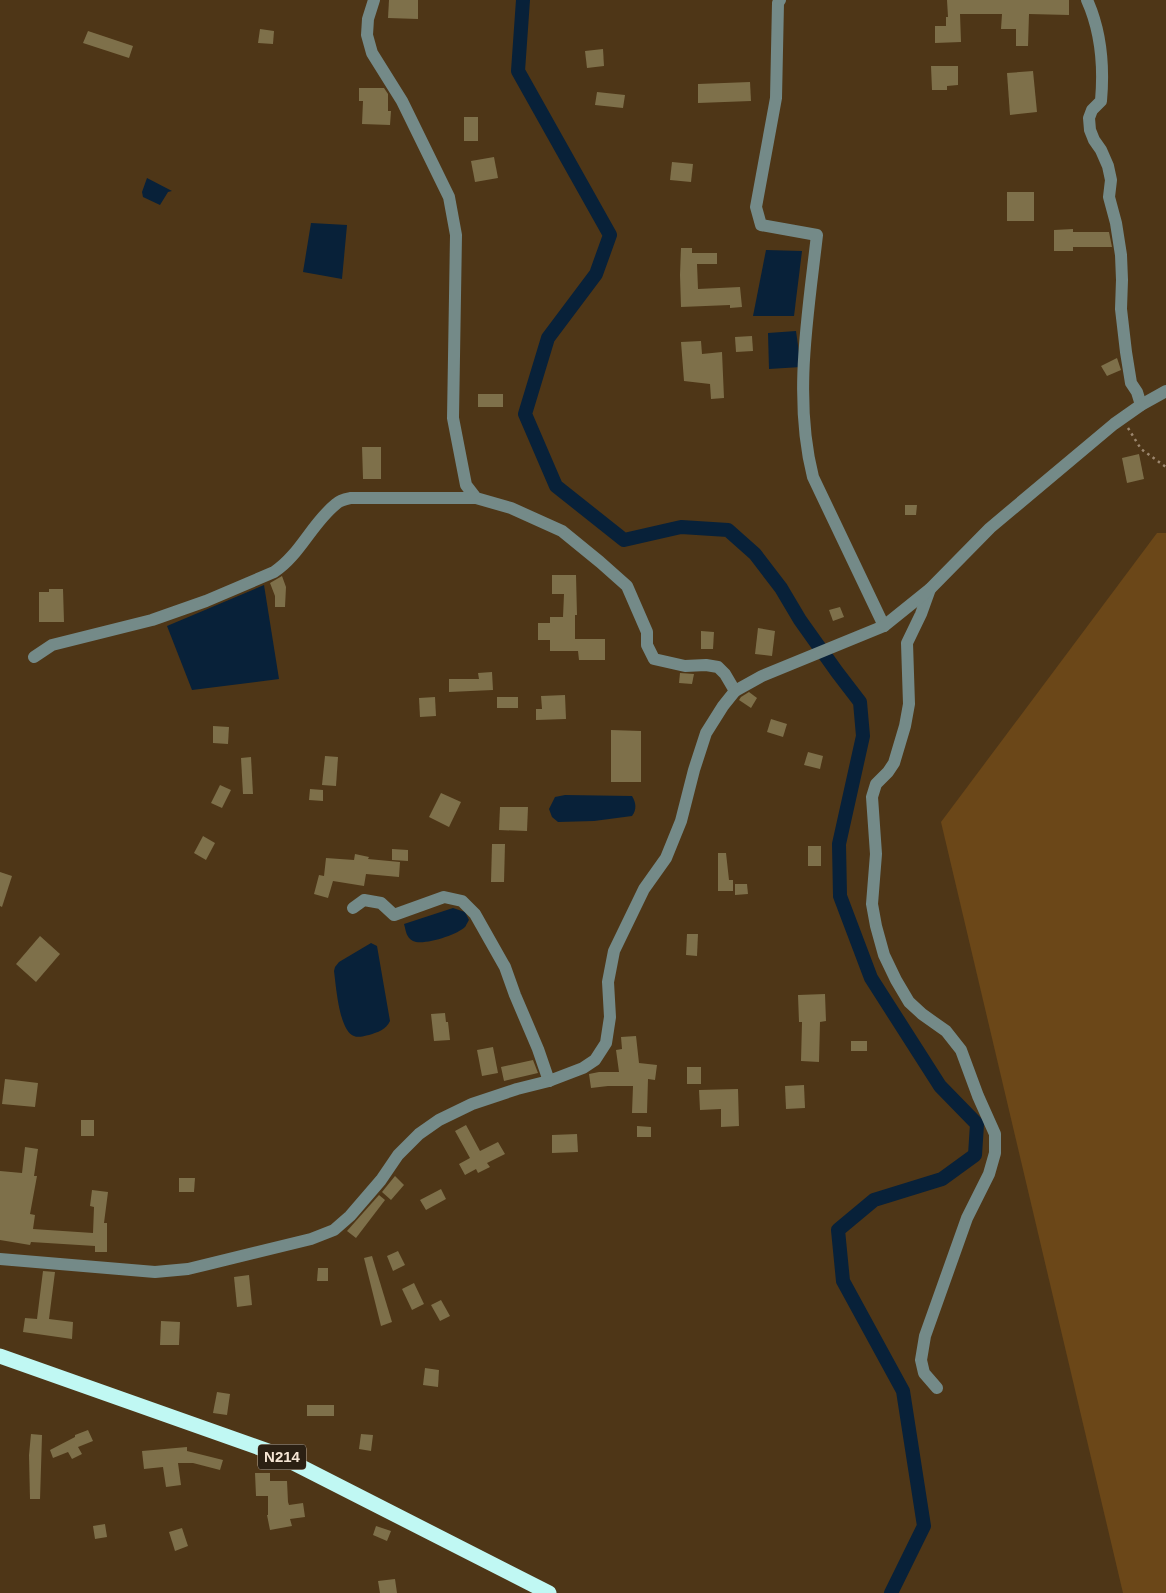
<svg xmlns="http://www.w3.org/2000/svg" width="1166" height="1593" viewBox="0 0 1166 1593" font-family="Helvetica,sans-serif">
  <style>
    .green { fill: #6b4718 }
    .water { fill: #082139 }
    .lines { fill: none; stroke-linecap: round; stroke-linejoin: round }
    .canal { stroke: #082139; stroke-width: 14 }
    .building { fill: #7e704a }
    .path { stroke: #9c876f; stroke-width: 2.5; stroke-dasharray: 2.5 4; stroke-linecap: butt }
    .minor { stroke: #748a88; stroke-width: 12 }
    .highway { stroke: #c0f8f3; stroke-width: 15 }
    .labels { text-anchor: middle; stroke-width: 5; stroke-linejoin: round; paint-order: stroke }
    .shield { fill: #2b2013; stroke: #b8aa9a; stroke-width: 1 }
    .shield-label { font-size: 15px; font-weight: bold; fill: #f5e5d4 }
  </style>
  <rect width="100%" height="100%" fill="#4e3617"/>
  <polygon class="green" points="1157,533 1166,533 1166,1593 1123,1593 941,822"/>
  <g class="water">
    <polygon points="147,178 172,191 168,192 160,205 143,197 142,192"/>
    <polygon points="311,223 347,225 342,279 303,272"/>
    <polygon points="766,250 802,251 794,316 753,316"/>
    <polygon points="796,331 801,367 769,369 768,333"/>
    <polygon points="264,585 279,679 192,690 167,626"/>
    <path d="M565,795l67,1c4,7 5,13 0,20l-38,5 -36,1 -6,-5 -3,-8 6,-12z"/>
    <path d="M453,908l12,4 4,8c-1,1 -3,6 -4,7 -8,8 -42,19 -52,14 -7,-4 -7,-10 -9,-17z"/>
    <path d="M371,943l6,3 13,75c-4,9 -12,11 -21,14 -5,1 -11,3 -15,1 -15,-5 -18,-51 -20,-65l1,-4 4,-5z"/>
  </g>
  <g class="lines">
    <polyline class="canal" points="523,0 518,71 610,235 596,274 548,338 525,414 556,486 624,540 681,527 728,530 755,554 781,588 800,620 837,672 860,702 863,736 839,844 840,896 871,978 940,1086 977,1124 975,1155 942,1179 874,1200 838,1230 843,1281 903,1391 924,1526 891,1593"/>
  </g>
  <g class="building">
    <polygon points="389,0 418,0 418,19 388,18"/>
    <polygon points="947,0 1069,0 1069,15 1029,14 1028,46 1016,46 1016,29 1001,29 1002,14 960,14 961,42 935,43 935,26 946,26 946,17 948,17"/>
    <polygon points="260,29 274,31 273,44 258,43"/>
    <polygon points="88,31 133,46 129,58 83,43"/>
    <polygon points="603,49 604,66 587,68 585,51"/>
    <polygon points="931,66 958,66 958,85 947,86 947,90 932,90"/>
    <polygon points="1033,71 1037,112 1010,115 1007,73"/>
    <polygon points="750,82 751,101 698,103 698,84"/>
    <polygon points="359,88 384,88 388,94 388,111 391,111 390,125 362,124 363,101 359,101"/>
    <polygon points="597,92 625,95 623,108 595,105"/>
    <rect x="464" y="117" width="14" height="24"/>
    <polygon points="494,157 498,178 475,182 471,161"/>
    <polygon points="672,162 693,164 691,182 670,180"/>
    <rect x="1007" y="192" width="27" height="29"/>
    <polygon points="1073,229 1073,232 1109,232 1112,247 1073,247 1073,251 1054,251 1054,230"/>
    <polygon points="681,248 692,248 692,253 717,253 717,264 697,264 698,289 740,287 742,307 730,308 730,305 681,307 680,275"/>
    <polygon points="752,336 753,351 736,352 735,337"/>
    <polygon points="701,341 702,354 722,352 724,398 711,399 710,384 684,381 681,342"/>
    <polygon points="1117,358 1121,370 1107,376 1101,366"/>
    <rect x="478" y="394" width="25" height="13"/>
    <polygon points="362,447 381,447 381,479 363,479"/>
    <polygon points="1139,454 1144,479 1127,483 1122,458"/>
    <polygon points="905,505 917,505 916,515 905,515"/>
    <polygon points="552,575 576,575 577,615 575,615 575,639 605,639 605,660 579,660 578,651 550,651 550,640 538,640 538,623 550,623 550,617 563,617 564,594 552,594"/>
    <polygon points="282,576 286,587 285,607 275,607 275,596 270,583"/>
    <polygon points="49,589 63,589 64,622 39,622 39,592 49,592"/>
    <polygon points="840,607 844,617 833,621 829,610"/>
    <polygon points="758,628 775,631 772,656 755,654"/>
    <polygon points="701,631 714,632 713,649 701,649"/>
    <polygon points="492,672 493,690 449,692 449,679 479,679 478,673"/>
    <polygon points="680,673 694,674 692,684 679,683"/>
    <polygon points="749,692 757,698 751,708 739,700 741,697"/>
    <polygon points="565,695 566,719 536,720 536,709 542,709 541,696"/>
    <polygon points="435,697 436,716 420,717 419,698"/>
    <rect x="497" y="697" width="21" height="11"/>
    <polygon points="771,719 787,724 783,737 767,732"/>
    <polygon points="213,726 229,727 228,744 213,743"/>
    <polygon points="611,730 641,731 641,782 611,782"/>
    <polygon points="808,752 823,756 820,769 804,765"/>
    <polygon points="325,756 338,757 336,786 322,785"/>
    <polygon points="251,757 253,794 243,794 241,758"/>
    <polygon points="220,785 231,790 222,808 211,803"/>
    <polygon points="310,789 323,790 323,801 309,800"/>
    <polygon points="441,793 461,802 449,827 429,817"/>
    <polygon points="500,807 528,807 527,831 499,830"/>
    <polygon points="203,836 215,843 206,860 194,853"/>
    <polygon points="492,844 505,844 504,882 491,882"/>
    <rect x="808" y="846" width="13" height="20"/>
    <polygon points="392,849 408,850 408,861 392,860"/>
    <polygon points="718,853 726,853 729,880 733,880 733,891 718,891"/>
    <polygon points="355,854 369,857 368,859 400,862 399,877 366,874 364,886 333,881 328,898 314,894 319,875 324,876 326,858 354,860"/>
    <polygon points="0,872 12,876 2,907 0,906"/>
    <polygon points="735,884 747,884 748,894 735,895"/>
    <polygon points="687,934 698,934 697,956 686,955"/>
    <polygon points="40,936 60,954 36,982 16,964"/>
    <polygon points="825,994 826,1021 820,1022 819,1062 801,1061 802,1022 799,1022 798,995"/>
    <polygon points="445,1013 446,1022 448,1022 450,1040 434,1041 431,1014"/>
    <polygon points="636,1036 639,1063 657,1065 655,1080 648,1079 647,1113 632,1113 633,1086 608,1086 591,1088 589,1074 599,1072 619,1072 616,1050 622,1049 621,1037"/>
    <rect x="851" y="1041" width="16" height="10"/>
    <polygon points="493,1047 498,1073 482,1076 477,1050"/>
    <polygon points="533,1060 538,1073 504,1081 501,1067"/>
    <rect x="687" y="1067" width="14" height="17"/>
    <polygon points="5,1079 38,1083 35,1107 2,1104"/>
    <polygon points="804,1085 805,1108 786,1109 785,1086"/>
    <polygon points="738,1089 739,1126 721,1127 721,1109 700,1110 699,1090"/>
    <rect x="81" y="1120" width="13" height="16"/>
    <polygon points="466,1125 480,1151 498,1142 505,1154 487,1163 490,1167 478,1173 476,1169 465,1175 459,1164 470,1158 455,1131"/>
    <polygon points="637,1126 651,1127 651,1137 637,1137"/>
    <polygon points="577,1134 578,1152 552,1153 552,1135"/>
    <polygon points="25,1147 38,1149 34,1176 37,1176 30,1214 35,1215 33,1229 93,1233 94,1207 90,1206 92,1190 108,1192 104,1223 107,1223 107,1252 95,1252 95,1246 31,1242 30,1245 0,1240 0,1171 22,1173"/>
    <polygon points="395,1176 404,1185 391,1200 382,1192"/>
    <polygon points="179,1178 195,1178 194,1192 179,1192"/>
    <polygon points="441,1189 446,1199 426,1210 420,1200"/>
    <polygon points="379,1195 385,1200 356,1238 347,1231"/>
    <polygon points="398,1251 405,1265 393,1271 387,1256"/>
    <polygon points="372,1256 392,1322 381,1326 364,1258"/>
    <polygon points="318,1268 328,1268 328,1281 317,1281"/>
    <polygon points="43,1271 55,1272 49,1319 73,1322 72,1339 23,1332 25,1318 37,1319"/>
    <polygon points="249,1275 252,1305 237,1307 234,1277"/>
    <polygon points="414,1283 424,1304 412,1310 402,1289"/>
    <polygon points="441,1300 450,1316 440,1321 431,1305"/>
    <polygon points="161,1321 180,1322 179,1345 160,1345"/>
    <polygon points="425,1368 439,1370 438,1387 423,1385"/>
    <polygon points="217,1392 230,1394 227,1415 213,1413"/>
    <rect x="307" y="1405" width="27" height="11"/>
    <polygon points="88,1430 93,1441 78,1447 82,1454 72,1459 68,1452 53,1458 50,1450 75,1437 75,1435"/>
    <polygon points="31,1434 42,1435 40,1499 30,1499 29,1455"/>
    <polygon points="361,1434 373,1435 371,1451 359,1449"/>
    <polygon points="187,1447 187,1451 223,1460 220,1470 193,1463 178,1463 181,1485 166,1487 163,1467 144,1469 142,1451"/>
    <polygon points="255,1473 270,1473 270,1481 287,1481 288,1502 289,1505 303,1503 305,1517 290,1519 292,1526 270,1530 267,1515 268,1515 268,1496 256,1496"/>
    <polygon points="105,1524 107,1537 95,1539 93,1526"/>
    <polygon points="376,1526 391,1531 387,1541 373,1535"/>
    <polygon points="182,1528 188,1546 175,1551 169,1532"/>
    <polygon points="395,1579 397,1593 380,1593 378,1581"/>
  </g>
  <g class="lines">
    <polyline class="path" points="1128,428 1141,449 1166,467"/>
    <g class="minor">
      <polyline points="374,0 368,19 367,35 372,53 402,101 449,197 456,235 453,418 466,485 476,498 511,508 562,531 600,562 627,586 647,632 647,645 654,659 685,666 706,665 718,667 725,674 735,691"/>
      <path d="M780,0l-2,3 -2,95 -20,109 5,18 56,10c-9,79 -24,164 -4,242l71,149"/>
      <path d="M1087,0c14,31 17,67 14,101l-9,9 -3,8 1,12 4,10 7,10 7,16 3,14 -2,17 7,26 5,32 1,25 -1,29 5,43 5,31 6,9 4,13"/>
      <polyline points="930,589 921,614 907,643 909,704 905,726 894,763 888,772 876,784 872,797 876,854 872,904 876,926 884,955 896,980 909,1002 922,1014 946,1031 961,1050 978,1096 995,1134 995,1153 989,1174 967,1218 925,1336 921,1360 924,1373 937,1388"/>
      <path d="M34,657l18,-12 100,-25 54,-19 68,-29c26,-17 38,-49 62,-68 4,-4 10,-5 15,-6h125"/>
      <polyline points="353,908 364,900 381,903 394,915 444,897 462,901 475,914 505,967 515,995 538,1049 549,1081"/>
      <polyline points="0,1259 155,1272 188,1269 311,1239 334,1230 350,1216 381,1180 398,1155 419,1134 439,1120 472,1104 517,1089 549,1081 583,1068 595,1060 606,1043 610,1017 608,982 614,951 644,889 666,858 681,821 694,770 706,733 723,706 735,691 762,676 884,626 930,589 990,528 1114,424 1141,405 1166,391"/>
    </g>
    <polyline class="highway" points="0,1356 274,1453 549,1593"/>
  </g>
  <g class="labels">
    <rect class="shield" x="258" y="1444.5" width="48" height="25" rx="4"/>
    <g class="shield-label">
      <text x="282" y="1462">N214</text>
    </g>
  </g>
</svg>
